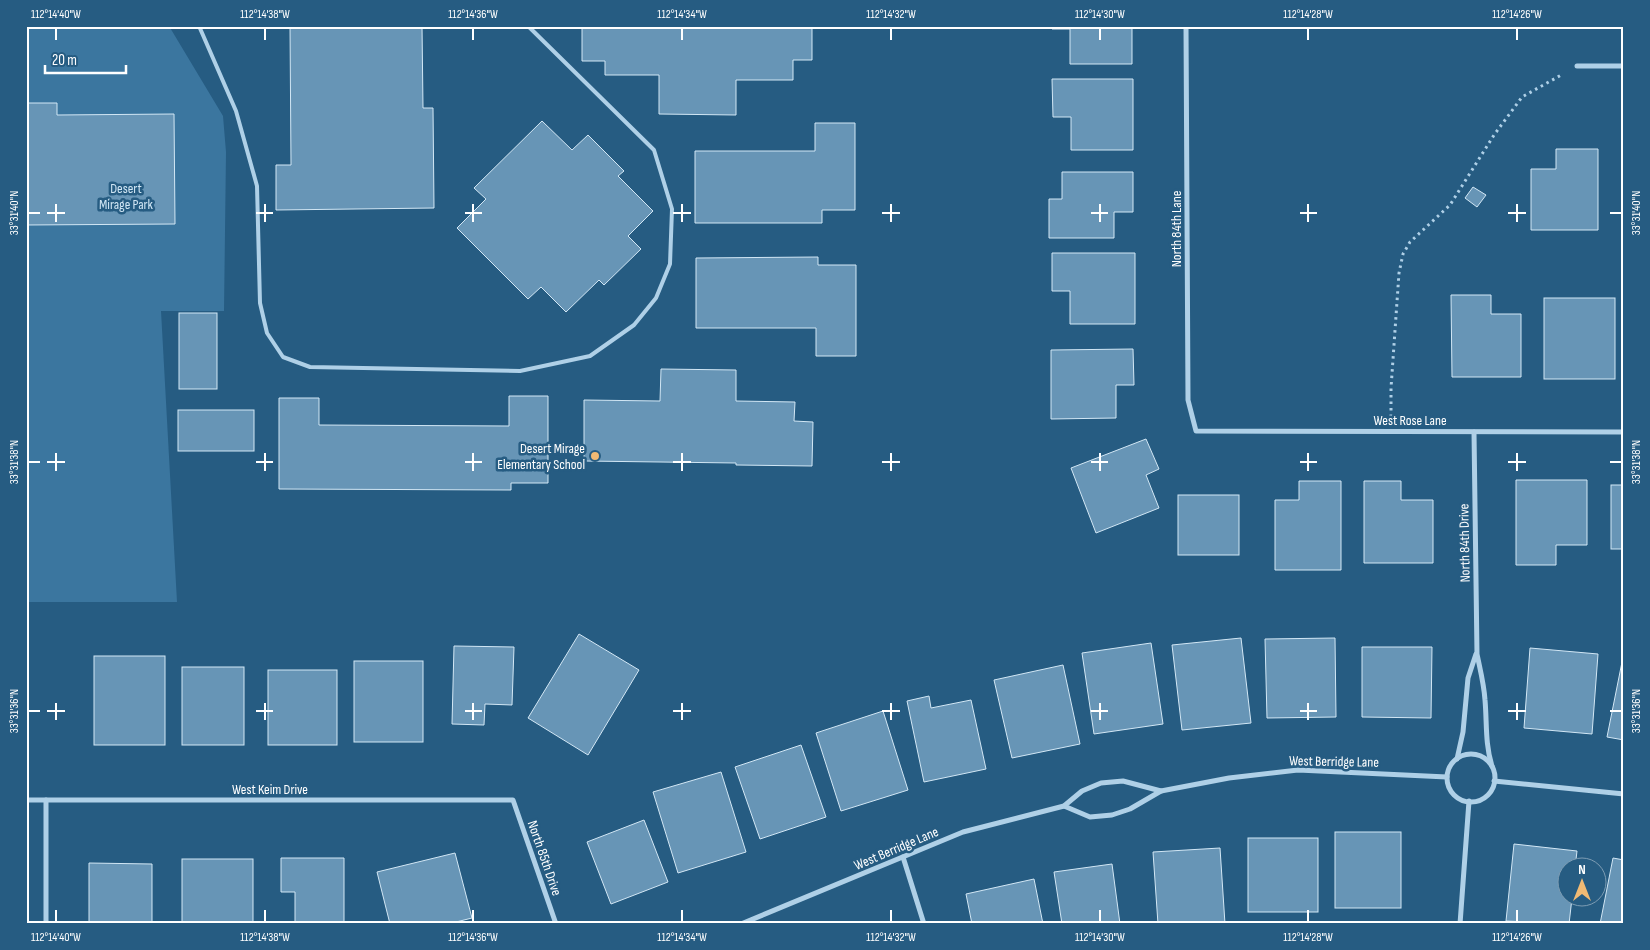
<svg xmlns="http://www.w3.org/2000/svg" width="1650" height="950" viewBox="0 0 1650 950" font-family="'Sofia Sans Condensed',sans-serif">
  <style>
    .green { fill: #3b769f }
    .building { fill: #6795b6; stroke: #d2e7f5 }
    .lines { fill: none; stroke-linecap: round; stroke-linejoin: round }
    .path { stroke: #afd0e7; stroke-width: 3; stroke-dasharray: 2.5 4; stroke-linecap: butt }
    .lane { stroke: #afd0e7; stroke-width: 4 }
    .street { stroke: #afd0e7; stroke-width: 5 }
    .ticks { fill: none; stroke: #fff; stroke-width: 2 }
    .poi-dot { fill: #f0ba74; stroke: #265c82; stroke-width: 2 }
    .labels { text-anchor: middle; stroke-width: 5; stroke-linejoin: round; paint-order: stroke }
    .park-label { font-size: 14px; fill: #d2e7f5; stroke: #265c82 }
    .street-label { font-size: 14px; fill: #fff; stroke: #265c82 }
    .poi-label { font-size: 14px; fill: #fff; stroke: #265c82; text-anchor: end }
    .neatline { fill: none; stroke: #fff; stroke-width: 2 }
    .ticks-label { font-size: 12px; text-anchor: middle; fill: #fff }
  </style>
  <rect width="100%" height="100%" fill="#265c82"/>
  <polygon class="green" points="26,26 169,26 223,116 226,152 224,311 161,311 177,602 26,602"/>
  <g class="building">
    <polygon points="290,26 422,26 423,108 433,108 434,208 276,210 276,165 291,165"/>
    <polygon points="582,26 812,26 812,60 793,60 793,80 736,80 736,115 659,114 659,75 605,75 605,61 582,61"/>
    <polygon points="1052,26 1132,26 1132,64 1070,64 1070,29 1052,29"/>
    <polygon points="1052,79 1133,79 1133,150 1071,150 1071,117 1053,117"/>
    <polygon points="26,103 57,103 57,115 174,114 175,224 26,225"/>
    <polygon points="542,121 572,150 588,135 624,171 618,176 653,211 628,236 641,249 604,285 599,280 566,312 541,287 528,299 457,228 486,199 474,188"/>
    <polygon points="815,123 855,123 855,210 822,210 822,223 695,223 695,151 815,151"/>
    <polygon points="1556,149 1598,149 1598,230 1531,230 1531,169 1556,169"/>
    <polygon points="1062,172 1133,172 1133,212 1114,212 1114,238 1049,238 1049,199 1062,199"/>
    <polygon points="1473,187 1486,195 1477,207 1465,198"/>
    <polygon points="1052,253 1135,253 1135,324 1070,324 1070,291 1052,291"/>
    <polygon points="818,257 818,265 856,265 856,356 816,356 816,328 696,328 696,258"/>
    <polygon points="1451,295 1491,295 1491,314 1521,314 1521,377 1452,377"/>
    <rect x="1544" y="298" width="71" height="81"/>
    <rect x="179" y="313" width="38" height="76"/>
    <polygon points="1133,349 1134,385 1116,385 1116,418 1051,419 1051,350"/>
    <polygon points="661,369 736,370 736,401 795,402 794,421 813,422 812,466 736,465 736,463 584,461 584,400 660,401"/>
    <polygon points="509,396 548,396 548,483 511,483 511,490 279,489 279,398 319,398 319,425 509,426"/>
    <rect x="178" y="410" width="76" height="41"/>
    <polygon points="1146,439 1159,469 1146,475 1159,508 1096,533 1071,468"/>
    <polygon points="1516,480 1587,480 1587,545 1556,545 1556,565 1516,565"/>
    <polygon points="1299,481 1341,481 1341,570 1275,570 1275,500 1299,500"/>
    <polygon points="1364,481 1401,481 1401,500 1433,500 1433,563 1364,563"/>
    <rect x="1611" y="485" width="13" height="64"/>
    <rect x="1178" y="495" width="61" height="60"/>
    <polygon points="579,634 639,670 588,755 528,718"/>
    <polygon points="1241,638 1251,723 1182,730 1172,645"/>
    <polygon points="1335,638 1336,717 1267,718 1265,639"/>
    <polygon points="1151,643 1163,724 1094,734 1082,653"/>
    <polygon points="454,646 514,647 512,705 485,704 484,725 452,724"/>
    <polygon points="1362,647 1432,647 1431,718 1362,717"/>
    <polygon points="1530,648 1598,654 1592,734 1524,728"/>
    <rect x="94" y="656" width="71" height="89"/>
    <rect x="354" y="661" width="69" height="81"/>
    <polygon points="1622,662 1624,662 1624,740 1607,737"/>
    <polygon points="1063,665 1080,744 1012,758 994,680"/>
    <rect x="182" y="667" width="62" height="78"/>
    <rect x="268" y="670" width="69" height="75"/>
    <rect x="26" y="672" width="2" height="76"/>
    <polygon points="929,696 931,708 971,700 986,769 924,782 907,701"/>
    <polygon points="883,711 908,790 841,811 816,733"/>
    <polygon points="801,745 826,817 760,839 735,767"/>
    <polygon points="721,772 746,852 678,873 653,792"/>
    <polygon points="644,820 668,882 611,904 587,842"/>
    <rect x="1335" y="832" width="66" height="76"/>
    <rect x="1248" y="838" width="70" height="74"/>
    <polygon points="1514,844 1577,851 1575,868 1568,868 1568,898 1572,898 1569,924 1506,921"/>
    <polygon points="1220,848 1225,924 1158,924 1153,852"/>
    <polygon points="455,853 472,918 448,924 390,924 377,872"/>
    <polygon points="281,858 344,858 344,924 295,924 295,892 281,892"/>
    <polygon points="1613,858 1624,860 1624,924 1600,924"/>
    <rect x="182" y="859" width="71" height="65"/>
    <polygon points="89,863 152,864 152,924 89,924"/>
    <polygon points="1112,864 1120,924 1062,924 1054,872"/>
    <polygon points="1034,879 1043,924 972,924 966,894"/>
  </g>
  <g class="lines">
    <polyline class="path" points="1391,417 1391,388 1399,273 1403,254 1410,242 1450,205 1494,135 1522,97 1563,74"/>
    <polyline class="lane" points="199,26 236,111 257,186 260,303 267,333 283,357 310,367 520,371 590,356 634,325 656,298 670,264 672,209 654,150 528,26"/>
    <g class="street">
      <polyline points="1186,26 1188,400 1196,431 1624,432"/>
      <polyline points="1577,66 1624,66"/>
      <path d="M1474,432l3,222c3,15 7,30 8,46 2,23 0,44 7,66"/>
      <circle cx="1471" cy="778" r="24"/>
      <polyline points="1457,759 1463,732 1468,678 1476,654"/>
      <polyline points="1494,781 1624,794"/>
      <polyline points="26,800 513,800 556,924"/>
      <polyline points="46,800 46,924"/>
      <polyline points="1064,806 1090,817 1112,815 1130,809 1161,791 1229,778 1298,770 1447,777"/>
      <polyline points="903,857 924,924"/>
      <polyline points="741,924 963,832 1064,806 1082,791 1101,783 1123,781 1161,791"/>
      <polyline points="1460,924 1469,801"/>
    </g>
  </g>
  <path class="ticks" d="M56,28v12M265,28v12M473,28v12M682,28v12M891,28v12M1100,28v12M1308,28v12M1517,28v12M56,204v18M265,204v18M473,204v18M682,204v18M891,204v18M1100,204v18M1308,204v18M1517,204v18M28,213h12M47,213h18M256,213h17M465,213h17M673,213h18M882,213h18M1091,213h17M1300,213h17M1508,213h18M1610,213h12M56,453v18M265,453v18M473,453v18M682,453v18M891,453v18M1100,453v18M1308,453v18M1517,453v18M28,462h12M47,462h18M256,462h17M465,462h17M673,462h18M882,462h18M1091,462h17M1300,462h17M1508,462h18M1610,462h12M56,703v17M265,703v17M473,703v17M682,703v17M891,703v17M1100,703v17M1308,703v17M1517,703v17M28,711h12M47,711h18M256,711h17M465,711h17M673,711h18M882,711h18M1091,711h17M1300,711h17M1508,711h18M1610,711h12M56,910v12M265,910v12M473,910v12M682,910v12M891,910v12M1100,910v12M1308,910v12M1517,910v12"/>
  <circle class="poi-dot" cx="595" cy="456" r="5"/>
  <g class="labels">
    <g class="park-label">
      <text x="126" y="193">Desert<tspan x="126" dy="16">Mirage Park</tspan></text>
    </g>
    <g class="street-label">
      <text transform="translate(1176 229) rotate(-90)" y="5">North 84th Lane</text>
      <text x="1410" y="425">West Rose Lane</text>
      <text transform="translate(1464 543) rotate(-91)" y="5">North 84th Drive</text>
      <text transform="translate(1334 761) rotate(1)" y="5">West Berridge Lane</text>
      <text x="270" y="794">West Keim Drive</text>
      <text transform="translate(896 848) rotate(-23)" y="5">West Berridge Lane</text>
      <text transform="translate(545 858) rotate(71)" y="5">North 85th Drive</text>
    </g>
    <g class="poi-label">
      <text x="585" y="453">Desert Mirage<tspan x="585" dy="16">Elementary School</tspan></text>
    </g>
  </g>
  <rect width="1650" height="950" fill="none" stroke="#265c82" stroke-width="55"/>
  <g transform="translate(1582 882)"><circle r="24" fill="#265c82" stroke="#7d9db4"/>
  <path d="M0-4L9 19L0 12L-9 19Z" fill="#f0ba74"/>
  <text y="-8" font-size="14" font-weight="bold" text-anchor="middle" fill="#ffffff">N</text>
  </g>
  <path d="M45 65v8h81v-8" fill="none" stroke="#ffffff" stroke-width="2.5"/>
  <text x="52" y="65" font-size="15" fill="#ffffff" stroke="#265c82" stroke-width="4" paint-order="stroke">20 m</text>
  <rect x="28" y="28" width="1594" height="894" class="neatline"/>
  <g class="ticks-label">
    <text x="56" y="18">112°14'40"W</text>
    <text x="265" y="18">112°14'38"W</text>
    <text x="473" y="18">112°14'36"W</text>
    <text x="682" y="18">112°14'34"W</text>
    <text x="891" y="18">112°14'32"W</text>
    <text x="1100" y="18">112°14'30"W</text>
    <text x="1308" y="18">112°14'28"W</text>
    <text x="1517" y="18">112°14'26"W</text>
    <text transform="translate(14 213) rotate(-90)" y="4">33°31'40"N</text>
    <text transform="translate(1636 213) rotate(-90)" y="4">33°31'40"N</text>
    <text transform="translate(14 462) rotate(-90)" y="4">33°31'38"N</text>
    <text transform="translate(1636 462) rotate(-90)" y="4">33°31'38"N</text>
    <text transform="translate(14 711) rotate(-90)" y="4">33°31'36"N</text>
    <text transform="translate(1636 711) rotate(-90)" y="4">33°31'36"N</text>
    <text x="56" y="941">112°14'40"W</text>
    <text x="265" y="941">112°14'38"W</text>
    <text x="473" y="941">112°14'36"W</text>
    <text x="682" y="941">112°14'34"W</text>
    <text x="891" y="941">112°14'32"W</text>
    <text x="1100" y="941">112°14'30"W</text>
    <text x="1308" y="941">112°14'28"W</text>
    <text x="1517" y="941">112°14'26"W</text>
  </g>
</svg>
